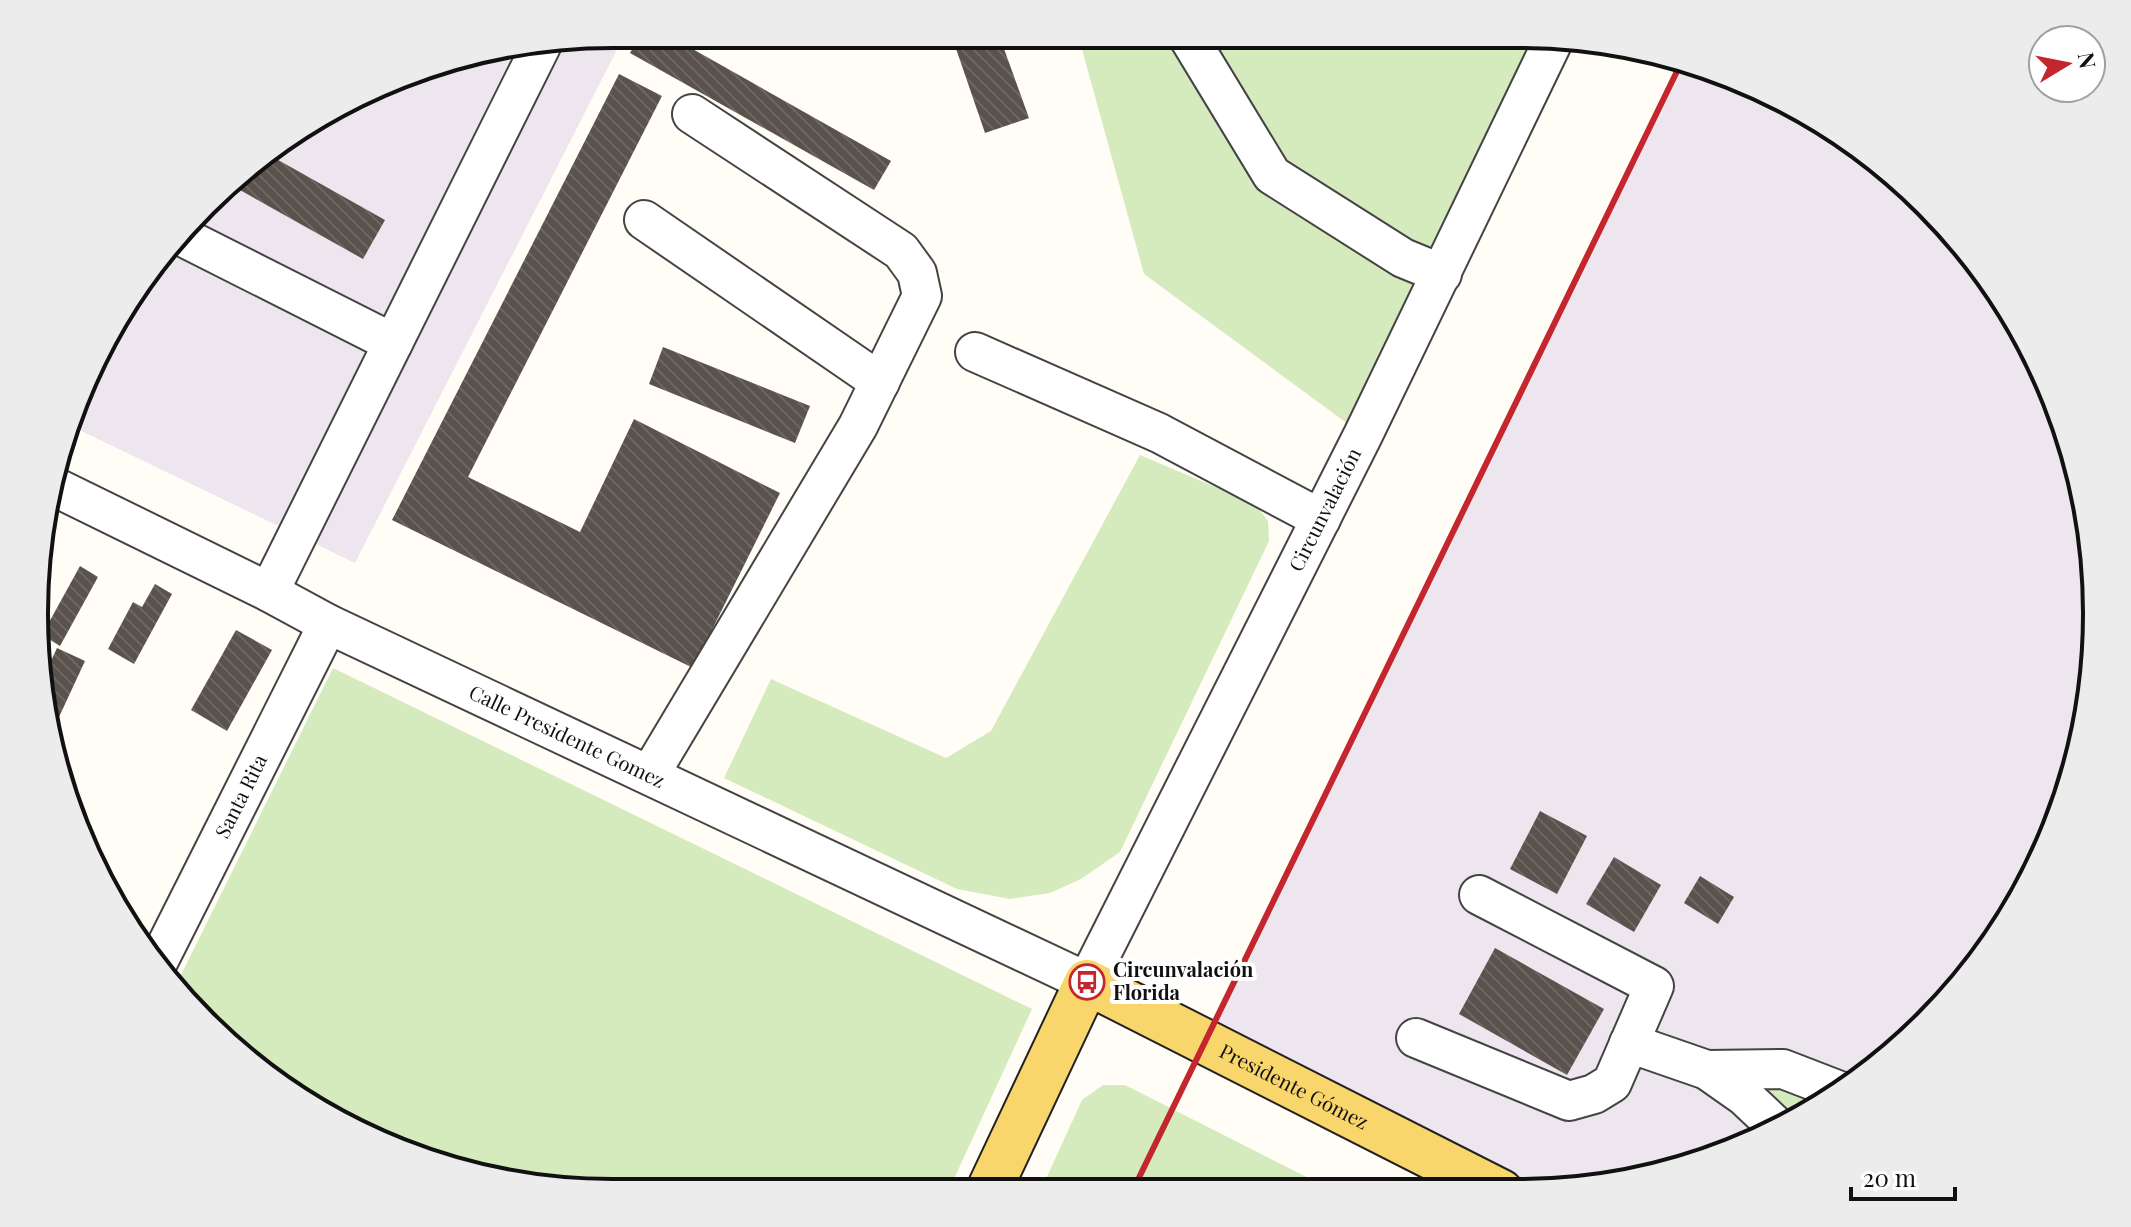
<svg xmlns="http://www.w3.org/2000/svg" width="2131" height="1227" viewBox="0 0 2131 1227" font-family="'Playfair Display',serif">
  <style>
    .industrial { fill: #eee6ef }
    .grass { fill: #d5ebbd }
    .building { fill: url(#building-back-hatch) }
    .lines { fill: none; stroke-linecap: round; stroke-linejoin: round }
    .minor-casing { stroke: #444; stroke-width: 42 }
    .major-casing { stroke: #222; stroke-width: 48 }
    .minor { stroke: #fff; stroke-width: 38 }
    .major { stroke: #f9d66b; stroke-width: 44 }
    .rail { stroke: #c4262e; stroke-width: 6 }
    .labels { text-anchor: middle; stroke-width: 8; stroke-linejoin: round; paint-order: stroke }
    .street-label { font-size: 20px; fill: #111; stroke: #fff }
    .poi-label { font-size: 20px; font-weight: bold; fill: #111; stroke: #fff; text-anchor: start }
    .rim { fill: none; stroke: #111; stroke-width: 4 }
  </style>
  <defs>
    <pattern id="building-back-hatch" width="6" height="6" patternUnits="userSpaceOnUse" patternTransform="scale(2)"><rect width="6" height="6" fill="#5a524d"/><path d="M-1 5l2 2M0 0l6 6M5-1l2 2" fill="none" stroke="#6d6662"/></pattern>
  </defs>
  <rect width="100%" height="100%" fill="#fffdf5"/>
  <g class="industrial">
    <polygon points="613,34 625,34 355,563 71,426 132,291 261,153 428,65"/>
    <polygon points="1682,61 1704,65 1839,131 1927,203 1999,291 2053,391 2086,500 2097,613 2086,726 2053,835 2000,935 1927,1024 1808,1115 1703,1162 1556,1192 1501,1192 1204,1041"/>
  </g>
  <g class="grass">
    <polygon points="1078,35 1555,35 1363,435 1144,274"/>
    <polygon points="1140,455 1255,504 1268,521 1269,541 1120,852 1081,879 1050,893 1010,899 957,889 724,778 771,679 946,758 991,731"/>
    <polygon points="333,668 1032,1009 948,1192 575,1192 428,1162 292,1096 175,987"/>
    <polygon points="1774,1080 1824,1102 1803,1117 1771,1100 1759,1083"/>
    <polygon points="1103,1085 1125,1085 1336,1192 1040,1192 1082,1100"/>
  </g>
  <g class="building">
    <polygon points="641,34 666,34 891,161 874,190 630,53"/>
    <polygon points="951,34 999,35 1029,118 985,133"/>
    <polygon points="619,74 662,96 468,477 580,532 634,419 780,493 693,668 392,520"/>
    <polygon points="264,152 385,220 363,259 231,185"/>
    <polygon points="663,347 810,406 795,443 649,384"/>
    <polygon points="80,566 98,577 60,646 42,635"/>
    <polygon points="155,584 172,594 134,664 108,649 133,602 142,607"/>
    <polygon points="236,630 272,650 227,731 191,710"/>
    <polygon points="57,648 85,661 53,730 44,676"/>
    <polygon points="1540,811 1587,836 1557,894 1510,869"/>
    <polygon points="1614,857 1661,885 1634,932 1586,904"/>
    <polygon points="1700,876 1734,897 1718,924 1684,903"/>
    <polygon points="1495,948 1604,1009 1567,1075 1459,1014"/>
  </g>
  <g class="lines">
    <defs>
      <g id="minor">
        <polyline points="1187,35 1272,175 1403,258 1442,274"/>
        <polyline points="644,220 880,382"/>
        <polyline points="183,237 393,343"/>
        <polyline points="975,352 1159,433 1321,519"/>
        <path id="s1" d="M51,485l218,107 59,32 759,358 276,-547 193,-400"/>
        <polyline points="269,592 541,46"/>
        <polyline points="650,774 858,426 922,296 917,273 901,251 692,114"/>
        <path id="s2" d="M155,968l173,-344"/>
        <polyline points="1416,1038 1569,1101 1594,1094 1612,1083 1654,986 1479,895"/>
        <polyline points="1629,1043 1707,1070 1744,1096 1778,1128"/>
        <polyline points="1707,1070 1783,1069 1840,1091"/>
      </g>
      <g id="major">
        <path id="s3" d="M988,1192l99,-210 414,210"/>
      </g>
    </defs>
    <use href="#minor" class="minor-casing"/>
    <use href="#major" class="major-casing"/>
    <use href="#minor" class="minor"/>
    <use href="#major" class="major"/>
    <polyline class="rail" points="1132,1192 1682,61"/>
  </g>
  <defs>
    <symbol id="bus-ring" viewBox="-11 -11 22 22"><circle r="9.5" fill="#fff" stroke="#c4262e" stroke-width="1.5"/><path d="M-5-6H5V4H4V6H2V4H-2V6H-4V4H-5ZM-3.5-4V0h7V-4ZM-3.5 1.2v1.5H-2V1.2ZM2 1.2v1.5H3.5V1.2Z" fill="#c4262e"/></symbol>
  </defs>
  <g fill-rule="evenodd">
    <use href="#bus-ring" x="1067" y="962" width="40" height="40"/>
  </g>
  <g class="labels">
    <g class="street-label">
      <text dy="7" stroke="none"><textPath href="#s1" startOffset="1678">Circunvalación</textPath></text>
      <text dy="7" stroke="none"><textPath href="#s1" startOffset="574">Calle Presidente Gomez</textPath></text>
      <text dy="7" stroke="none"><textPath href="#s2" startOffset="192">Santa Rita</textPath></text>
      <text dy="7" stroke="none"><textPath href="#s3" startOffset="464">Presidente Gómez</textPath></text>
    </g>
    <g class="poi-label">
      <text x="1113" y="977">Circunvalación<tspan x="1113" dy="23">Florida</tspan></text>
    </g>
  </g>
  <path d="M0 0H2131V1227H0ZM613 48H1518A565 565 0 0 1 2083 613V614A565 565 0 0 1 1518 1179H613A565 565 0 0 1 48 614V613A565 565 0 0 1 613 48Z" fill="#ececec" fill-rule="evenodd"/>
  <path class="rim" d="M613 48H1518A565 565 0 0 1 2083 613V614A565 565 0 0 1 1518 1179H613A565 565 0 0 1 48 614V613A565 565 0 0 1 613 48Z"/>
  <g transform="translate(2067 64) rotate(80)"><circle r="38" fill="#ffffff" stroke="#a0a0a0" stroke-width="2"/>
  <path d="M0-6L14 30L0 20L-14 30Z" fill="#c4262e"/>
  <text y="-12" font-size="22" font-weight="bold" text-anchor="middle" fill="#111111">N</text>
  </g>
  <path d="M1851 1187v12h104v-12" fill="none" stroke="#111111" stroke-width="4"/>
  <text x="1863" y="1187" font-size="24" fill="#111111" stroke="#ffffff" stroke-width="6" paint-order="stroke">20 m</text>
</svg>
